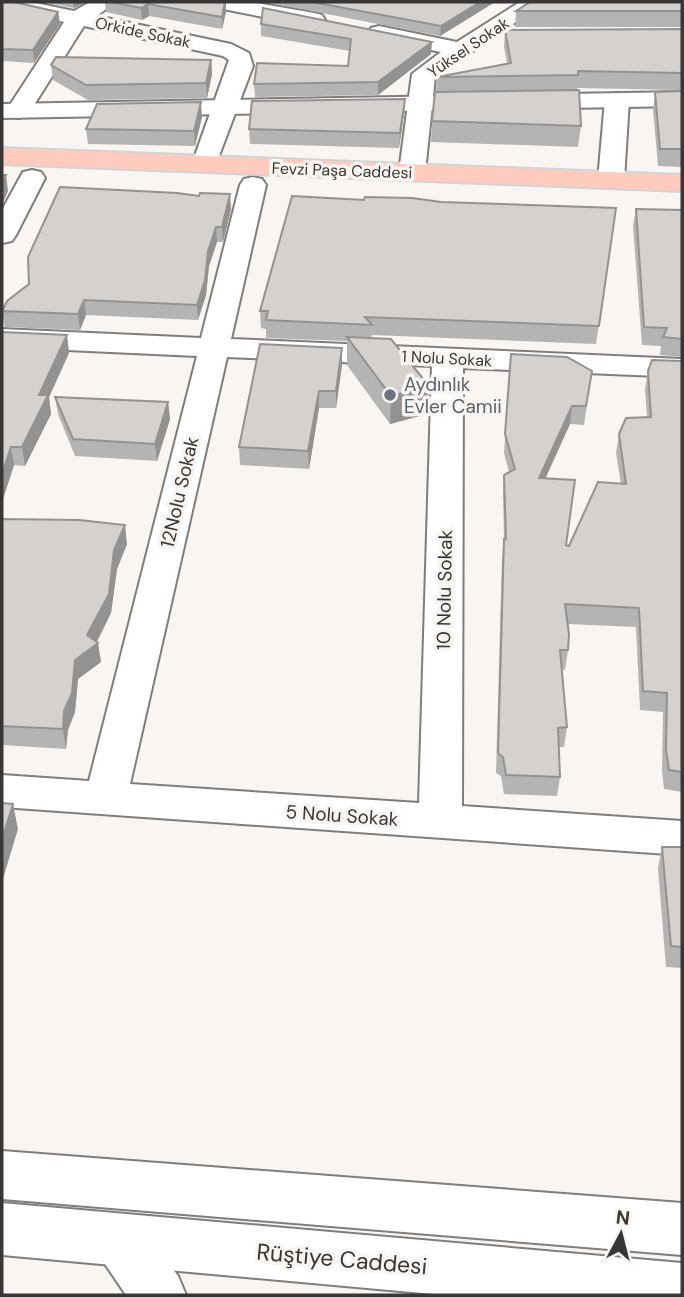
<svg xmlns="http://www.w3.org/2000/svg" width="684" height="1297" viewBox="0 0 684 1297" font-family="'DM Sans',sans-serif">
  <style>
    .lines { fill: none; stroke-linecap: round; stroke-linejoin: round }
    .minor-casing { stroke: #807d7b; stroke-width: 4 }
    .tertiary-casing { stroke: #807d7b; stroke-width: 4 }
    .primary-casing { stroke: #d3d3d3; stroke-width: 4 }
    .minor { fill: #fff; fill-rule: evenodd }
    .tertiary { fill: #fff; fill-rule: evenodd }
    .primary { fill: #fecbbe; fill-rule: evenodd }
    .wall { fill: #b6b4b2 }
    .shaded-wall { fill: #949291 }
    .building { fill: #d4d1cf; stroke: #949291; stroke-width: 2 }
    .worship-dot { fill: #6b7280; stroke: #f8f5f2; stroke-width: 2.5 }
    .labels { text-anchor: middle; stroke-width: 7; stroke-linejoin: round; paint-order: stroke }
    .far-street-label { font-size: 16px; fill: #383736; stroke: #f8f5f2 }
    .worship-label { font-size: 19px; fill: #5b616d; stroke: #f8f5f2; text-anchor: start }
    .street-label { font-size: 19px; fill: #383736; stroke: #f8f5f2 }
    .near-street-label { font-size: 23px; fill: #383736; stroke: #f8f5f2 }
  </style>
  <rect width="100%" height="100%" fill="#f8f5f2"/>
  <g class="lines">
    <defs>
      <g id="minor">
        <polygon points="2,2 31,2 74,11 90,2 109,2 111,5 97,16 231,44 249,53 253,66 214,169 205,172 196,169 192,164 229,60 223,56 84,26 27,116 18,118 9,116 6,111 64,22 2,8"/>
        <polygon points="207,2 251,2 314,13 322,15 325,20 322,25 314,27 218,8 210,7"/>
        <polygon points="520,2 545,2 435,77 425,172 421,178 412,180 403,178 399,172 412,74 441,52 371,38 368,33 371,28 379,26 457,42"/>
        <polygon points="617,93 626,95 629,100 624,180 620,186 611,188 602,186 598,180 605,100 608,95"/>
        <polygon points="32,170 41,172 45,178 16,235 12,241 2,243 2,210 23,172"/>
        <path d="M253,177l9,2 4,6 -35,154 451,20v18l-219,-9 -1,438 220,15v34l-680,-48v-32l87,6 108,-425 -195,-9v-18l199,9 39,-153 4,-6zM227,357l205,9 -13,437 -289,-19z"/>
        <polygon points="120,1214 139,1222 178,1276 186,1295 126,1295 101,1258 93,1240 101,1222"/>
      </g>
      <g id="tertiary">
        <polygon points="682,92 682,106 2,118 2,104"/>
        <polygon points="2,1151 682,1203 682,1255 2,1199"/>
        <polygon points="2,1203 682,1263 682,1295 444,1295 2,1255"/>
      </g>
      <polygon id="primary" points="2,148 682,175 682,191 2,164"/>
    </defs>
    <use href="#minor" class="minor-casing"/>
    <use href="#tertiary" class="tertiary-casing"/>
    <use href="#primary" class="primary-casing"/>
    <use href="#minor" class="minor"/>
    <use href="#tertiary" class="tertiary"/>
    <use href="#primary" class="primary"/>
  </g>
  <g class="wall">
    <polygon points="2,2 58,12 60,24 34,63 2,61"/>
    <polygon points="43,2 86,2 74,8"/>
    <polygon points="105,2 226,2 226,12 222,29 149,16 142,20 106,12"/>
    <polygon points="265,2 495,2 440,36"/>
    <polygon points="682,2 682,27 515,27 516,11"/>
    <polygon points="261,24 431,54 378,95 255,97 254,84 348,66 350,51 261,36"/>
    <polygon points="682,29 682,90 577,88 581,126 578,147 431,142 432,121 436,92 437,77 507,63 504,47 505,30"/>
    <polygon points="211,60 212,74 207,98 88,100 53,80 51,65"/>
    <polygon points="682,91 682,167 658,166 653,109 655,92"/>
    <polygon points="405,99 404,114 399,148 250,144 249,129"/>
    <polygon points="202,117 195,146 88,144 86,129"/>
    <polygon points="364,200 441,202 616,208 596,344 372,335 371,338 429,386 427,414 390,424 347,365 347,341 266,338 266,329 261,328 260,311"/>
    <polygon points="231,209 223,242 217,242 209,266 206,295 198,320 86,315 80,330 5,327 2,311"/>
    <polygon points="636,209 682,210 682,357 660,355 661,346 642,345 633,226"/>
    <polygon points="2,332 67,335 69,353 49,397 51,414 25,466 14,465 2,502"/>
    <polygon points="511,354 592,371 584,425 570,424 545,478 566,545 569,546 621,484 616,453 619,434 647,417 645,389 648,371 682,361 682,792 664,789 662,770 663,712 640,710 636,627 568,624 568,650 565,670 562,669 567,727 564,747 559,747 560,777 557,796 504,794 501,776 496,773 502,558 504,539 503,494 504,475 509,472 504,453"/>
    <polygon points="342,365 336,408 319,408 309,469 240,465 239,447"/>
    <polygon points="55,397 168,402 170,419 157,461 75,456 58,414"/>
    <polygon points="2,519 127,544 117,569 111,613 97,642 101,662 78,679 75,712 68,730 66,749 2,745"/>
    <polygon points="662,847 682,847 682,968 666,967 658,868"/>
  </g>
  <g class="shaded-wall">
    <polygon points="73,2 86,2 74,8"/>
    <polygon points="226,2 226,12 222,29 222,17"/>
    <polygon points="480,2 495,2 440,36 441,26"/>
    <polygon points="148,4 149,16 142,20 141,8"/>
    <polygon points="58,12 60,24 34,63 33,50"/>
    <polygon points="432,42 431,54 378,95 378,82"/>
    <polygon points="211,60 212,74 207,98 206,83"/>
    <polygon points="405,99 404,114 399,148 400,133"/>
    <polygon points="201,102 202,117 195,146 194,131"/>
    <polygon points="6,175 8,191 2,205 2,184"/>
    <polygon points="230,194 231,209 223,242 222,227"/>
    <polygon points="216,227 217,242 209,266 206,295 198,320 197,305 208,251"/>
    <polygon points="84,300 86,315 80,330 78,314"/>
    <polygon points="67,335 69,353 49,397 51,414 25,466 22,447 39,395"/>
    <polygon points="342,348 342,365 336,408 336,391"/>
    <polygon points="429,386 427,414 390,424 391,396"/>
    <polygon points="319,391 319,408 309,469 308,451"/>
    <polygon points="168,402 170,419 157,461 155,444"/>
    <polygon points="572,406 570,424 537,497 539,478"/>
    <polygon points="11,447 14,465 2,502 2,474"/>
    <polygon points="125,525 127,544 117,569 111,613 95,645 98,643 101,662 78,679 75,712 68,730 66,749 63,729 64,711 75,660 87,635 114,550"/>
    <polygon points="13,804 18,829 2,882 2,839"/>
  </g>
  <g class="building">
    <polygon points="2,2 14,2 58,12 33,50 2,49"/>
    <polygon points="111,2 225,2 222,17 148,4 141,8"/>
    <polygon points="312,2 480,2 441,26"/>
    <polygon points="530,2 682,2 682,11 516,11"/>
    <polygon points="263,8 432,42 378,82 254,84 257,63 348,66 351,39 261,24"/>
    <polygon points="682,29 682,73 578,71 578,75 437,77 511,63 505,30"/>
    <polygon points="56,57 211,60 206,83 86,85 51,65"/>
    <polygon points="579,90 581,126 432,121 435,92"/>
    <polygon points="682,91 682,149 660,149 655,92"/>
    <polygon points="405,99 400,133 249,129 252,101"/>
    <polygon points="201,102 194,131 86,129 97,104"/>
    <polygon points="2,175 6,175 2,184"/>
    <polygon points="60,187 177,193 199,196 200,193 230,194 222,227 216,227 208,251 205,280 197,305 84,300 78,314 2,311 7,301 29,284 28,257"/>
    <polygon points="292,196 364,200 365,197 412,198 441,202 616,208 599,326 365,317 372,325 266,320 268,311 260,311"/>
    <polygon points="636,209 682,210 682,339 663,337 667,328 644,327"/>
    <polygon points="2,332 67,335 39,395 48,395 22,447 11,447 2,474"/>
    <polygon points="347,337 391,339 429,386 391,396"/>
    <polygon points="260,344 342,348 336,391 319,391 308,451 239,447"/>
    <polygon points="511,354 567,357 592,371 586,406 572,406 539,478 575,480 566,545 569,546 598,482 626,484 619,434 626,418 651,417 648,371 652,360 682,361 682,772 669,770 666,750 667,693 643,691 639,608 565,604 569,634 568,650 560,650 567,727 558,728 560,777 506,775 503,757 498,753 504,539 506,539 504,475 515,469 505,434"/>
    <polygon points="55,397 168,402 155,444 73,439"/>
    <polygon points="2,519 79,520 125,525 114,550 109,594 87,635 98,643 75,660 72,693 64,711 63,729 2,726"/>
    <polygon points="2,803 13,804 2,839"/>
    <polygon points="662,847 682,847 682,947 671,946"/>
  </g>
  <circle class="worship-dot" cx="390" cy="395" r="7"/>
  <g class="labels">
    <g class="far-street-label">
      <text transform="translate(143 32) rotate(12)" y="6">Orkide Sokak</text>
      <text transform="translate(468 47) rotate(-34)" y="6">Yüksel Sokak</text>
      <text transform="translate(342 170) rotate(2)" y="6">Fevzi Paşa Caddesi</text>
      <text transform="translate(447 358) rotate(3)" y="6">1 Nolu Sokak</text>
    </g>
    <g class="worship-label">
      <text x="404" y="391">Aydınlık<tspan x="404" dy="22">Evler Camii</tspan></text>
    </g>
    <g class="street-label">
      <text transform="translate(179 492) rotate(-77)" y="7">12Nolu Sokak</text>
      <text transform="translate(444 590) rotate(-89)" y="7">10 Nolu Sokak</text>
      <text transform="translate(342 815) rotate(4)" y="7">5 Nolu Sokak</text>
    </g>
    <g class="near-street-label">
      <text transform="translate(342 1259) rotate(5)" y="8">Rüştiye Caddesi</text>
    </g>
  </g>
  <rect width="684" height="1297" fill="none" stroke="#383736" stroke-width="7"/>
  <g transform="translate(621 1234) rotate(7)" stroke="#f8f5f2" stroke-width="5" paint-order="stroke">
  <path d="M0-5L12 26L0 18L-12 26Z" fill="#383736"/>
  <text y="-10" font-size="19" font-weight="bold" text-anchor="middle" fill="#383736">N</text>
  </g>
</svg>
